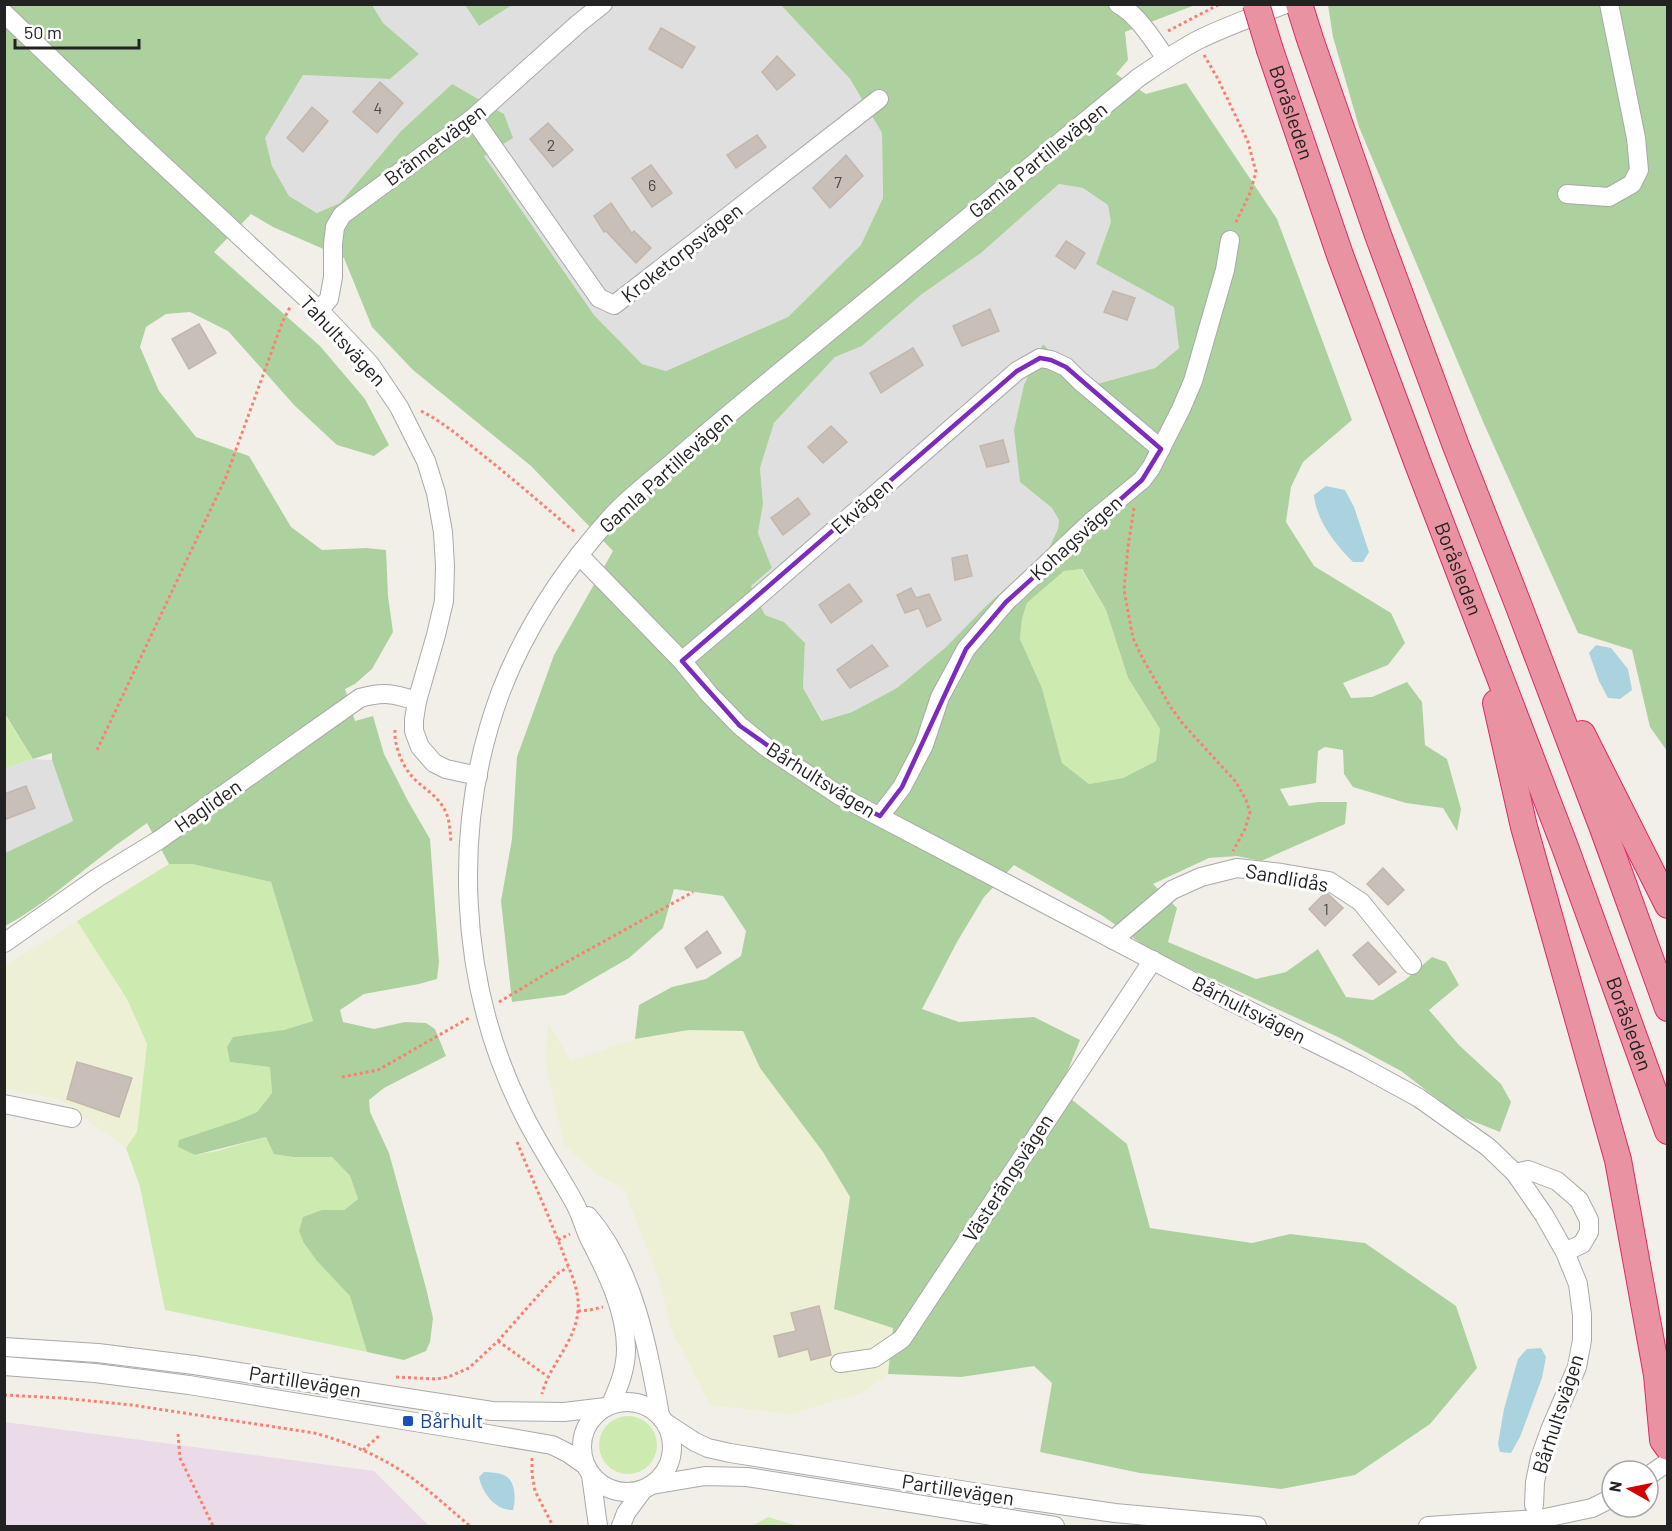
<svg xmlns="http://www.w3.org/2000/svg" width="1672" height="1531" viewBox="0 0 1672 1531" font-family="Barlow,sans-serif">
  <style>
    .residential { fill: #e0dfdf }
    .industrial { fill: #ebdbe8 }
    .farmland { fill: #eef0d5 }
    .grass { fill: #cdebb0 }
    .forest { fill: #add19e; fill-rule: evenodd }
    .water { fill: #aad3df }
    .building { fill: #c7bfb8; stroke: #c4b6ab; stroke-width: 1.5 }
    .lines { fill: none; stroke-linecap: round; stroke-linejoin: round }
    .minor-casing { stroke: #a9a9a9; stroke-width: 20 }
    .highway-casing { stroke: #dc2a67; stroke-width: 28 }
    .path { stroke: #fa8072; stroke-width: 3; stroke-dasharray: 3 3; stroke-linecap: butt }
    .minor { stroke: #fff; stroke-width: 18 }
    .highway { stroke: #e892a2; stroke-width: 26 }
    .highway-bridge-casing { stroke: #dc2a67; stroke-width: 28; stroke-linecap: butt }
    .highway-bridge { stroke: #e892a2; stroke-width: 26 }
    .marked { fill: none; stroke: #7b2cbf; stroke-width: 4.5; stroke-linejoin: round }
    .transit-dot { fill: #1a4fb4; stroke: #fff; stroke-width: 2 }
    .labels { text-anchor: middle; stroke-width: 6; stroke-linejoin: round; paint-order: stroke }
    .number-label { font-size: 16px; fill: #4b4948 }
    .street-label { font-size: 20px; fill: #222; stroke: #fff }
    .transit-label { font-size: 20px; fill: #164399; stroke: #fff; text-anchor: start }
  </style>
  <rect width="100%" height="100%" fill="#f2efe9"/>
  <g class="residential">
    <polygon points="372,5 465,5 479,26 512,5 781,5 850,79 882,133 883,198 862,245 788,317 666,371 642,364 594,315 484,156 452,84 401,131 340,203 317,213 289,196 272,166 264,138 303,75 390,79 418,54 383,23"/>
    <polygon points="1059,184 1083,188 1109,205 1111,222 1096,264 1175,307 1179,348 1155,368 1086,387 1043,344 1020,482 1052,508 1059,520 1058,529 1048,550 986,606 946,647 897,688 852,712 823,721 803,688 805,643 784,622 765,615 751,585 772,568 758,533 763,504 760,468 774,423 835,357 862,346 922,294 981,253"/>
    <polygon points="33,759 52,760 73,821 5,853 5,768"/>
  </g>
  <polygon class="industrial" points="5,1422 374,1471 429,1526 5,1526"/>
  <g class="farmland">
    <polygon points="77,921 119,981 147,1045 137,1132 126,1148 60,1100 5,1089 5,966"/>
    <polygon points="548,1022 571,1061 635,1039 689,1030 743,1031 760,1068 823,1152 850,1197 834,1308 893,1328 888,1374 861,1393 790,1414 710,1405 671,1329 660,1283 624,1189 596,1174 564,1145 545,1061"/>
  </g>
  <g class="grass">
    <polygon points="1081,569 1106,610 1128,678 1160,729 1156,761 1123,778 1089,784 1062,763 1042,688 1020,639 1022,619 1027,603 1064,571"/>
    <polygon points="4,714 33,759 5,768 4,768"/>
    <polygon points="169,864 192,864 271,882 313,1021 284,1030 270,1067 272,1093 257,1112 178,1147 195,1155 217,1151 266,1137 293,1157 332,1157 350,1176 358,1199 344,1210 322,1210 317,1261 351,1296 367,1352 165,1310 140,1187 126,1148 137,1132 147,1044 127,999 77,921"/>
    <circle cx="628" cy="1445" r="29"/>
    <polygon points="768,1517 798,1526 752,1526"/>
  </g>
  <g class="forest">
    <path d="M5,5h367l11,18 36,31 -29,25 -87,-4 -38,63 7,28 17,30 28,17 23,-10 61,-72 51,-47 52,30 9,24 -29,18 110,159 48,49 24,7 122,-54 73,-72 22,-47 -1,-65 -32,-54 -69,-74h414l-70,27 3,28 -12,14 30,20 40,-11 91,136 75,201 -49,42 -12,25 -5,35 28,44 77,47 14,30 -17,22 -45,18 8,15 21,-1 35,-15 15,20 3,43 22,14 14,50 -4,22 -14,-23 -37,-5 -53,-16 -9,-13 -1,-24 -18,-3 -7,4 -2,32 -36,6 9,17 29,-4h29l-2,22 -84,37 -24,-5 -28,2 -56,26 24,24 -9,34 88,37 30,-7 32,-23 28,48 27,3 32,-20 27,-23 14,5 13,23 -30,25 30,35 42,39 10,18 -11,30 -40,-16 -59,-45 -63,-34 -163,-75 -32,-17 -40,-29 -89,-51 -30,32 -27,45 -35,67 37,13 75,-5 46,23 -20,50 67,54 23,84 102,15 38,-9 75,9 91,63 21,62 -47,56 -75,51 -74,14 -141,-16 -100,-21 12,-69 -18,-17 -73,11 -73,-3 5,-46 -59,-19 16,-112 -27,-45 -63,-84 -17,-37 -54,-1 -54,9 4,-34 33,-18 34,-8 35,-23 5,-25 -23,-35 -49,-7 -11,39 -34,30 -64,37 -53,7 -11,-101 11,-62 5,-82 37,-102 59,-104 -82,-85 -118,-96 -41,-43 -28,-69 -71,-31 -22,-13 -37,38 106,94 45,53 24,46 -15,11 -37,-11 -42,-39 -67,-75 -38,-19 -24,2 -20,13 -6,20 19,44 37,46 53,19 42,71 31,23 44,-2 20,2 2,46 5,36 -21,37 -17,15 -10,5 10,32 18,-5 11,38 24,47 22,38 9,123 -2,17 -18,5 -55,10 -24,16 3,12 31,7 31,-7 21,1 9,6 11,27 -62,32 -15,12 1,12 19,41 37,135 7,30 -3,24 -4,9 -22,9 -37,-8 -17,-56 -33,-35 -13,-18 -5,-12 4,-14 19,-7h22l14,-11 -8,-23 -18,-19h-39l-19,-3 -8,-17 -71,18 -17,-8 1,-7 57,-19 21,-9 15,-19 -2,-26 -40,-5 -3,-15 6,-10 51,-7 29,-9 -42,-139 -79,-18h-23l-22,-41c-13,10 -28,19 -41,30 -33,25 -65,54 -101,73v-73l68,-32 -21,-61v-7l-19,6 -28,-45zM1059,184l24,4 25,17 3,17 -15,42 78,43 5,41 -24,20 -69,19 -43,-43 -19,41 -10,45 6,52 32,26 7,12 -1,9 -10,21 -62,56 -40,41 -49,41 -45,24 -30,9 -19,-33 2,-45 -21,-21 -19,-7 -14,-29 21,-18 -14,-35 5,-29 -3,-36 14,-45 61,-66 27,-11 60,-52 59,-41zM1082,569l24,41 22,68 32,51 -4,32 -33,17 -34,6 -27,-21 -20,-75 -22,-49 2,-20 5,-16 37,-32z"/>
    <polygon points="465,5 512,5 479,26"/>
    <polygon points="1328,5 1667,5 1667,751 1650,727 1632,650 1578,633 1484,424 1359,127 1333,37"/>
  </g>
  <g class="water">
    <path d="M1326,486l19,4 9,17 15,45 -6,10h-10c-18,-18 -37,-42 -39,-67z"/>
    <polygon points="1596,645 1611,648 1628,669 1632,690 1620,699 1608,698 1599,681 1589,653"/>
    <polygon points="1541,1348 1546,1357 1542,1378 1520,1437 1511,1453 1500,1452 1498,1444 1504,1409 1518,1359 1527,1349"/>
    <path d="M484,1472c15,1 27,1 30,18 1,7 1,13 -1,20 -17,1 -31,-17 -34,-33z"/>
  </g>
  <g class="building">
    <polygon points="661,28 695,47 682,68 649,49"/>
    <polygon points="777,56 795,75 777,90 762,72"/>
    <polygon points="380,82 403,103 377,133 353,112"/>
    <polygon points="312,107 328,121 303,152 287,138"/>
    <polygon points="548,123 573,150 553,167 530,139"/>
    <polygon points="757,135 766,147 736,168 727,155"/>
    <polygon points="846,155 863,176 830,208 813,188"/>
    <polygon points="651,165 672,193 652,207 632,178"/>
    <polygon points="611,203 632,234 634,231 651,248 636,263 606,231 604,232 594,216"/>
    <polygon points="1066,241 1085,253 1075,269 1056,256"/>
    <polygon points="1113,291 1135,298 1127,320 1104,312"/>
    <polygon points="990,309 999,331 962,346 953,326"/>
    <polygon points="199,324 216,353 189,369 172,339"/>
    <polygon points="913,348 923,365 881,393 870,373"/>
    <polygon points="831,426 847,442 823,463 808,447"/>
    <polygon points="1003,440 1009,462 987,467 980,446"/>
    <polygon points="798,498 810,514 783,535 771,518"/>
    <polygon points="967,555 972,576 955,580 952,558"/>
    <polygon points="849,584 862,601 831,623 819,605"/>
    <polygon points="911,588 916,598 929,594 941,620 927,627 919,608 905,613 897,595"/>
    <polygon points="872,645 888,666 850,688 837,670"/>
    <polygon points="26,786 35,808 4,820 4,794"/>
    <polygon points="1383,868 1404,890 1388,905 1367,884"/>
    <polygon points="1326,892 1343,908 1325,926 1309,909"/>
    <polygon points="707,931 721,953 697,968 685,948"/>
    <polygon points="1368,942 1396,972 1379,985 1353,955"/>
    <polygon points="77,1062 132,1078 119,1117 67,1099"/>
    <polygon points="819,1306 831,1355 811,1360 808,1349 779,1357 774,1336 796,1331 791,1313"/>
  </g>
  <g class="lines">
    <defs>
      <g id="minor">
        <path d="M1118,4c19,10 36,37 48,55"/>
        <polyline points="4,13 132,136 319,310 370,364 399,407 426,461 436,493 443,532 445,566 444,601 436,635 417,701 414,720 414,731 420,747 434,763 446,769 478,776"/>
        <polyline points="473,118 599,298 614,305 879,99"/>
        <polyline points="1567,194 1609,197 1632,184 1639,170 1636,138 1609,4"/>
        <polyline points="319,310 329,299 333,277 333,244 335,227 342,215 473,118 579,23 603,4"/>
        <polyline points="579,555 682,661 709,694 740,726 766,747 840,796 1224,998 1357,1064 1419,1098 1488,1147 1515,1173 1544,1215 1565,1252 1578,1284 1582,1315 1582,1340 1577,1367 1550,1430 1540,1458 1535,1482 1534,1505"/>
        <polyline points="682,661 746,607 1017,371 1040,358 1051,360 1066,367 1080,381 1161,449"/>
        <polyline points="880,816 902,787 924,745 940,697 966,649 1006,602 1092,521 1142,480 1151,468 1181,409 1193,381 1225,270 1230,240"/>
        <polyline points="1113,940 1172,890 1201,877 1237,868 1282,873 1329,881 1361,902 1412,965"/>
        <path d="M4,943l93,-65 62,-38 201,-142c25,-7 34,-4 57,3"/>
        <polyline points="4,1104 72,1118"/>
        <polyline points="1515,1173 1528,1170 1557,1181 1579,1200 1589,1220 1589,1232 1582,1244 1565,1252"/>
        <path d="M588,1216c46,53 60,132 72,199"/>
        <polyline points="4,1347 98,1353 194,1365 492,1411 564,1412 606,1407"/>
        <polyline points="840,1363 874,1358 902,1339 1153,960"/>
        <polyline points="4,1366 95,1373 189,1385 470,1431 552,1445 568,1453 585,1465"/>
        <circle cx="627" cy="1447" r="45"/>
        <path d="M611,1404c8,-18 15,-35 15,-55 0,-38 -19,-76 -36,-109 -6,-12 -9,-26 -16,-38 -17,-31 -38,-61 -53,-93 -63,-128 -70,-284 -20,-418 25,-64 64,-123 110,-174 18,-20 41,-37 62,-55 51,-45 105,-88 158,-132 102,-84 204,-168 307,-252 19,-13 39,-27 60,-38 28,-14 58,-24 88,-36"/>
        <polyline points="666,1423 695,1442 708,1448 730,1453 998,1496 1115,1513 1257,1526"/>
        <polyline points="591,1475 598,1526"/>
        <polyline points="1648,1476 1668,1462"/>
        <polyline points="652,1485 705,1476 747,1477 1055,1526"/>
        <polyline points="621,1526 626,1513 643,1490"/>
        <polyline points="1428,1526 1540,1519 1592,1508 1612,1498"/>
      </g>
      <g id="highway">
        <polyline points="1299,4 1310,39 1378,235 1456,446 1518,604 1604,831 1668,1008"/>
        <path id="s1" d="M1270,50l70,205 78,209 147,383 103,284"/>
        <polyline points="1496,703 1524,827 1618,1160 1657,1375 1663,1440 1668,1447"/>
        <polyline points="1582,734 1668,905"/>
      </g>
    </defs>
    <use href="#minor" class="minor-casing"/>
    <use href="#highway" class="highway-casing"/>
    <g class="path">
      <polyline points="1168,31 1220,4"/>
      <polyline points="1204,55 1218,79 1248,142 1256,172 1250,193 1235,224"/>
      <path d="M421,411c22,11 39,26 58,41 33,26 65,54 97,81"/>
      <polyline points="1134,508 1128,547 1124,590 1133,638 1143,659 1170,706 1183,724 1236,782 1246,800 1250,812 1245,829 1233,851"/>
      <path d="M395,730c-1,14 6,33 15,44 9,12 25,19 33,33 7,10 7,24 8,36"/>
      <polyline points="97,750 226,477 282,323 290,307"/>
      <polyline points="499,1002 554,969 693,892"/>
      <polyline points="342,1077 378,1070 469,1018"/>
      <path d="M517,1142c15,37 32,74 46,111 7,18 17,38 15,57 -2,32 -29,55 -36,84"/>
      <polyline points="558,1240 570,1234"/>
      <polyline points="578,1311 590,1310 603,1307"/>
      <polyline points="498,1341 547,1376"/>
      <polyline points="396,1377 436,1379 448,1377 469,1368 498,1341 557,1274 568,1267"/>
      <path d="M4,1395l57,3 71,7 182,28c38,10 75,27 106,51 17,13 33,28 50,42"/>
      <polyline points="178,1434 180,1458 213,1526"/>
      <polyline points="363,1450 380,1435"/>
      <polyline points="532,1458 532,1474 535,1491 553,1526"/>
    </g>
    <use href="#minor" class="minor"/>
    <use href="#highway" class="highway"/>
    <defs>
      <polyline id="highway-bridge" points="1256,4 1270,50"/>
    </defs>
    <use href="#highway-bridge" class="highway-bridge-casing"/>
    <use href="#highway-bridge" class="highway-bridge"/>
  </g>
  <path class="marked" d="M1040,358l11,2 15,7 95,82 -19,31 -136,122 -40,47 -64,138 -22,29 -40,-20 -100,-70 -58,-65 335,-290z"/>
  <rect class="transit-dot" x="402" y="1415" width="12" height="12" rx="3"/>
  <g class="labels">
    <g class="number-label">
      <text x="378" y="114">4</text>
      <text x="551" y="151">2</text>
      <text x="838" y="188">7</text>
      <text x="652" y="191">6</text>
      <text x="1326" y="915">1</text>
    </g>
    <g class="street-label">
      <text dy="7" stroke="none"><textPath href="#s1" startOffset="66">Boråsleden</textPath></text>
      <text transform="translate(435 145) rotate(-37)" y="7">Brännetvägen</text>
      <text transform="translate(1038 160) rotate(-39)" y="7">Gamla Partillevägen</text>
      <text transform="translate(682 253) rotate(-38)" y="7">Kroketorpsvägen</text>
      <text transform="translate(343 341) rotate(47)" y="7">Tahultsvägen</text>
      <text transform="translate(666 472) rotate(-42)" y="7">Gamla Partillevägen</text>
      <text transform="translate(862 506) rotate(-41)" y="7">Ekvägen</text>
      <text transform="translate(1076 538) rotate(-42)" y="7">Kohagsvägen</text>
      <text dy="7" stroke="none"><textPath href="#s1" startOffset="552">Boråsleden</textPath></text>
      <text transform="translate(821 780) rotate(32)" y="7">Bårhultsvägen</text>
      <text transform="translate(208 806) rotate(-35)" y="7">Hagliden</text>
      <text transform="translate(1287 878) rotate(10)" y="7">Sandlidås</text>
      <text transform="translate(1249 1010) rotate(27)" y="7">Bårhultsvägen</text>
      <text dy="7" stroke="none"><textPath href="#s1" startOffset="1038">Boråsleden</textPath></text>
      <text transform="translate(1008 1178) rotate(-57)" y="7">Västerängsvägen</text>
      <text transform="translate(305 1382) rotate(9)" y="7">Partillevägen</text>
      <text transform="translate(1558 1414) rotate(-72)" y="7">Bårhultsvägen</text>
      <text transform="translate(958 1490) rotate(9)" y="7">Partillevägen</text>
    </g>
    <g class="transit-label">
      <text x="420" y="1428">Bårhult</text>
    </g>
  </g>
  <rect width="1672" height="1531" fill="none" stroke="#222222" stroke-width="12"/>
  <g transform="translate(1630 1489) rotate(279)"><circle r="28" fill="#ffffff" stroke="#a7a7a7" stroke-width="1.5"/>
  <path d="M0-4.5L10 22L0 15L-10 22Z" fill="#d40000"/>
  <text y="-9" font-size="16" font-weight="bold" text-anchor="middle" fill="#222222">N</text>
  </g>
  <path d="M15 39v9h124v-9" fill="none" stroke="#222222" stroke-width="3"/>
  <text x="24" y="39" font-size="18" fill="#222222" stroke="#ffffff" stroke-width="4.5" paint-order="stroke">50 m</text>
</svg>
